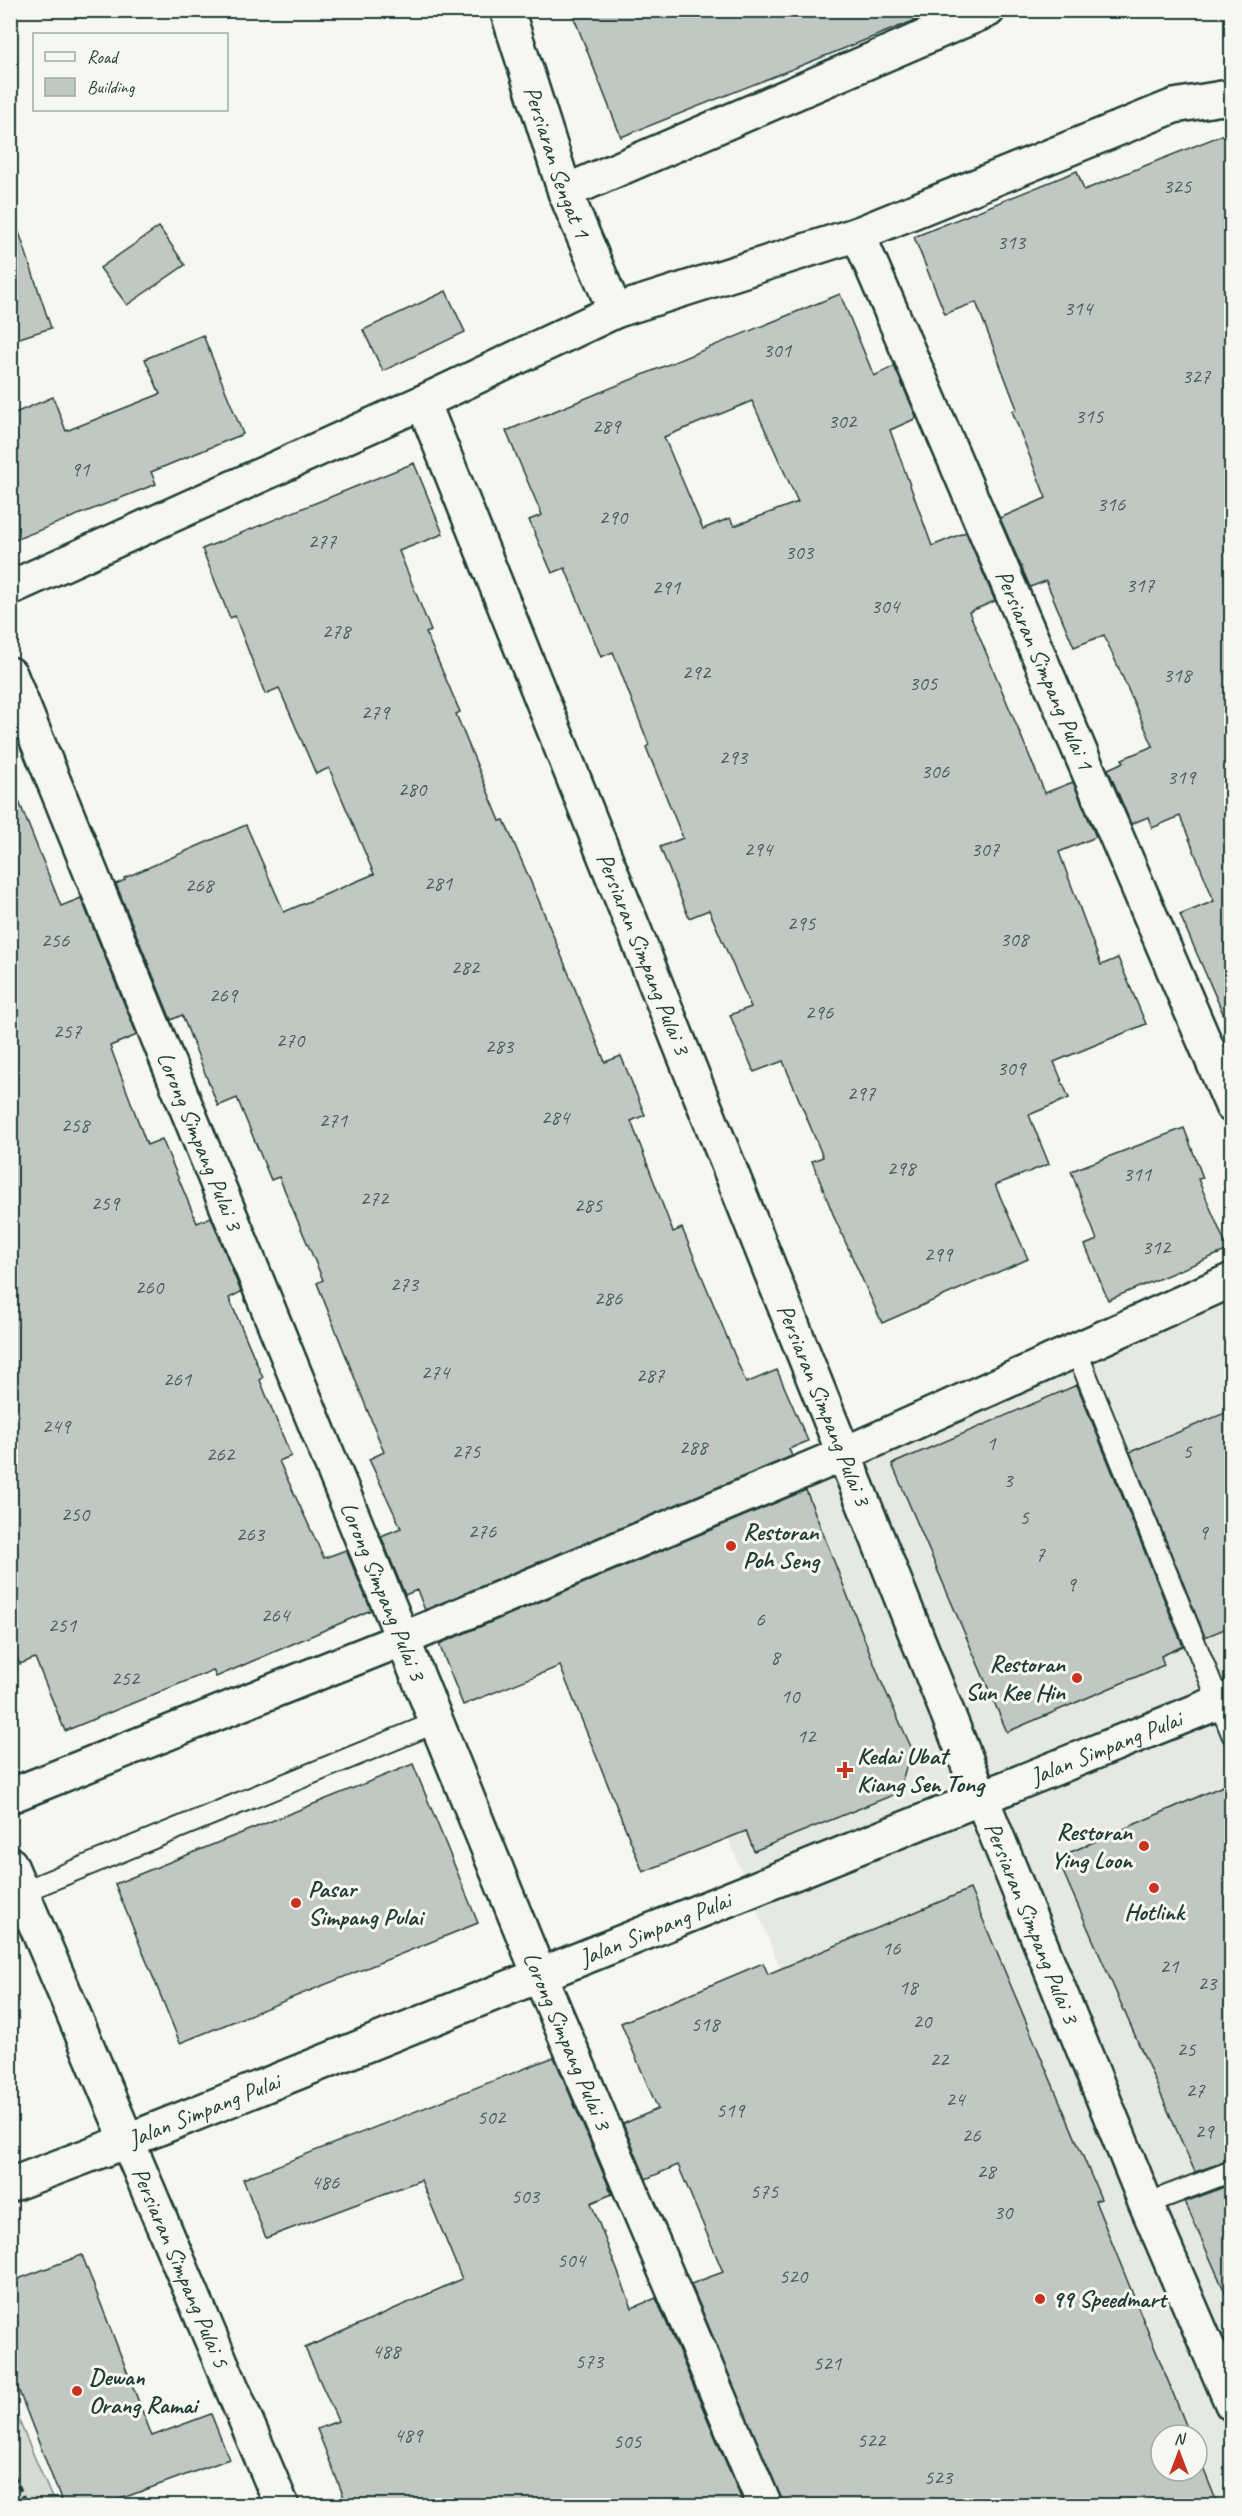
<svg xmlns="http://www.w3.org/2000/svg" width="1242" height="2516" viewBox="0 0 1242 2516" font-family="Caveat,sans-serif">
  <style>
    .built { fill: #e6e8e4; fill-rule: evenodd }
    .green { fill: #d6dbd6; stroke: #7a8c85; stroke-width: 1.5 }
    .building { fill: #c1c8c3; stroke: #1f3d34; stroke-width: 1.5; fill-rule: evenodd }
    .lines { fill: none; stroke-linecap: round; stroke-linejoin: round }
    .lane-casing { stroke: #1f3d34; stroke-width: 24 }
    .street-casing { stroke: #1f3d34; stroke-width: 38 }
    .path { stroke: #1f3d34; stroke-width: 4; stroke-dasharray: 6 4.5; stroke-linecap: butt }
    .lane { stroke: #f6f6f2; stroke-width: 20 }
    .street { stroke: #f6f6f2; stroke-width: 33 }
    .poi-dot { fill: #c8321e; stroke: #f6f6f2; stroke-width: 2 }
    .labels { text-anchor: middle; stroke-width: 6; stroke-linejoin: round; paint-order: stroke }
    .number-label { font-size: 21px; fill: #486058 }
    .street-label { font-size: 24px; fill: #1f3d34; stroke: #f6f6f2 }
    .poi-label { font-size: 24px; font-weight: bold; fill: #1f3d34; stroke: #f6f6f2; text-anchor: start }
  </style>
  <rect width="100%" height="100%" fill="#f6f6f2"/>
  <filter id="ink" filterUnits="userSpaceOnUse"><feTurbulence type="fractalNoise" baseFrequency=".0167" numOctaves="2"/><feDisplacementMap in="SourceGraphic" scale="12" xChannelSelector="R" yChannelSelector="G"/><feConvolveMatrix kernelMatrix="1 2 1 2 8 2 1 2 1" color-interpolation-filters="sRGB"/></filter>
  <g filter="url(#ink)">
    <path class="built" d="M1231,1278v1227h-238l-378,-953zM1161,2435h36v36h-36z"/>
    <polygon class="green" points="11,2402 55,2505 11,2505"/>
    <g class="building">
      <polygon points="571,10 936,10 936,12 621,137"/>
      <polygon points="1232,131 1232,1034 1180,915 1214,901 1180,816 1152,828 1148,817 1131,824 1108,769 1124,762 1122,759 1153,746 1104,635 1074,647 1046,581 1030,587 1000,518 1046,498 1012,411 1017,409 976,302 945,314 914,237 1077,171 1084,190"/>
      <polygon points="17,226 51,328 10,341 10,227"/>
      <polygon points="159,227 185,265 127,305 100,268"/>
      <polygon points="446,291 465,332 383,371 363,330"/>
      <path d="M840,294l34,82 20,-10 23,52 -27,12 42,116 34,-14 29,69 -26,11 76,181 28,-11 23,55 -37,15 42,113 17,-7 28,66 -92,38 15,36 -40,17 20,49 -54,21 33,74 -146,64 -47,-104 -23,-58 11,-4 -40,-96 -29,11 -24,-57 21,-8 -42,-97 -20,8 -29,-71 23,-9 -37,-91 3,-2 -36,-93 -12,5 -36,-89 -13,5 -23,-53 13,-5 -36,-84zM752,401l46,101 -64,24 -4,-8 -27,11 -39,-92z"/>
      <polygon points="203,335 243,434 151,472 156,484 10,542 10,415 53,397 66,431 160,394 145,359"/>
      <polygon points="414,463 443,534 399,551 431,631 426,633 460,712 456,714 500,821 504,820 539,901 605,1062 621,1056 645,1115 631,1121 673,1232 682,1228 746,1383 777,1370 808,1441 789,1449 792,1456 425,1610 417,1590 405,1595 381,1536 401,1528 369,1459 384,1452 317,1283 323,1280 279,1177 271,1180 237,1098 218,1106 182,1015 171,1020 116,884 125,880 124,878 246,825 284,912 374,874 329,768 316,774 279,688 265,694 235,616 230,618 202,549"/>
      <polygon points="10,784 12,784 61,906 81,898 137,1035 110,1046 147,1145 162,1139 197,1223 211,1217 241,1292 229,1298 263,1378 260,1380 291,1456 279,1461 324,1558 346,1550 371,1610 216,1677 213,1670 65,1731 35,1658 20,1664 10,1643"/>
      <polygon points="1184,1128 1203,1178 1198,1179 1228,1250 1108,1300 1085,1245 1097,1240 1071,1171"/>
      <polygon points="1077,1385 1183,1646 1161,1656 1164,1665 1007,1732 892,1464"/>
      <polygon points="1232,1410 1232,1626 1205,1637 1130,1452"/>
      <polygon points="806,1490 881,1681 912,1749 898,1793 754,1851 746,1831 643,1872 560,1666 463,1705 439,1644"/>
      <polygon points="413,1764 478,1923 180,2043 115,1884"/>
      <polygon points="1232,1782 1232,2159 1195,2172 1057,1858"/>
      <polygon points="970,1889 1101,2199 1095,2201 1190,2435 1161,2435 1161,2471 1197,2471 1197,2453 1218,2505 783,2505 691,2284 723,2272 678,2165 646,2179 623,2124 658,2109 621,2023 763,1963 768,1974"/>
      <polygon points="554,2057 612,2194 591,2203 632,2308 656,2298 744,2505 347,2505 317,2429 338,2421 305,2348 462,2279 421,2180 266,2238 243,2179"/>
      <polygon points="1232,2184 1232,2308 1185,2202"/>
      <polygon points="82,2255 152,2436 211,2414 229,2459 104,2505 63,2505 10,2368 10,2282"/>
    </g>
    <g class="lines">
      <defs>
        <g id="lane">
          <polyline points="1076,1350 1232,1734"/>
          <polyline points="22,1892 437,1722"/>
          <polyline points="1146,2204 1232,2171"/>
        </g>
        <g id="street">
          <path id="s1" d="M507,10l58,182 50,119"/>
          <polyline points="565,192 988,10"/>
          <path id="s2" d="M858,234l374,872"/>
          <path id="s3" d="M423,402l558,1395 165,407 86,200"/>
          <polyline points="10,588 423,402 615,311 858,234 1174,106 1222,98 1232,101"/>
          <path id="s4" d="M10,674l529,1300 226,532"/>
          <polyline points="10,1796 403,1639 844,1454 1232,1280"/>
          <path id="s5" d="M10,1864l272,642"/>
          <path id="s6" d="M10,2185l117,-44 1105,-444"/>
        </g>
      </defs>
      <use href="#lane" class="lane-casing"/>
      <use href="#street" class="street-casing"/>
      <polyline class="path" points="10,2466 26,2504 22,2506"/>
      <use href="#lane" class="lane"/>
      <use href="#street" class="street"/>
    </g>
  </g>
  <g class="poi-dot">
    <circle cx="731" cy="1546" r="6"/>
    <circle cx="1077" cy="1678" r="6"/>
    <path d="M842 1761h6v6h6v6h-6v6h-6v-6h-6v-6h6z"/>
    <circle cx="1144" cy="1846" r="6"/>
    <circle cx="1154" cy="1888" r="6"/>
    <circle cx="296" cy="1903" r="6"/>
    <circle cx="1040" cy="2299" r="6"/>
    <circle cx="77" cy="2391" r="6"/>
  </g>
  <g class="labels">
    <g class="number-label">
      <text x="1177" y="193">325</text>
      <text x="1011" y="249">313</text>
      <text x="1078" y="315">314</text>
      <text x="777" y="357">301</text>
      <text x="1196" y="383">327</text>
      <text x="1089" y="423">315</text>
      <text x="842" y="428">302</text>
      <text x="606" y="433">289</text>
      <text x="80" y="476">91</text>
      <text x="1111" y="511">316</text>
      <text x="613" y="524">290</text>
      <text x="322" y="548">277</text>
      <text x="799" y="559">303</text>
      <text x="1140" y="592">317</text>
      <text x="666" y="594">291</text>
      <text x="885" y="613">304</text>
      <text x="336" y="638">278</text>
      <text x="696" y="679">292</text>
      <text x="1177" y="682">318</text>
      <text x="923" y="690">305</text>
      <text x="375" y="719">279</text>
      <text x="733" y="764">293</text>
      <text x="935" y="778">306</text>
      <text x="1181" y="784">319</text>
      <text x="412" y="796">280</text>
      <text x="758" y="856">294</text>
      <text x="985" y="856">307</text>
      <text x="438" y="890">281</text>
      <text x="199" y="892">268</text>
      <text x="801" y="930">295</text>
      <text x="1014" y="946">308</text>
      <text x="55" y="947">256</text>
      <text x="465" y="974">282</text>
      <text x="223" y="1002">269</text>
      <text x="819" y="1019">296</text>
      <text x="67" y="1038">257</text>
      <text x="290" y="1047">270</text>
      <text x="499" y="1053">283</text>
      <text x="1011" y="1075">309</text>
      <text x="861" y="1100">297</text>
      <text x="555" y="1124">284</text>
      <text x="333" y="1127">271</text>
      <text x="75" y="1132">258</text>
      <text x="901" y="1175">298</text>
      <text x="1137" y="1181">311</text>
      <text x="374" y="1205">272</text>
      <text x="105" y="1210">259</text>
      <text x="588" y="1212">285</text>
      <text x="1156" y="1254">312</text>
      <text x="938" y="1261">299</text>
      <text x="404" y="1291">273</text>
      <text x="149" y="1294">260</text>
      <text x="608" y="1305">286</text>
      <text x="435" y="1379">274</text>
      <text x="650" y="1382">287</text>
      <text x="177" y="1386">261</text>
      <text x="56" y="1433">249</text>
      <text x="991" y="1450">1</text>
      <text x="693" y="1454">288</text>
      <text x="466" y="1458">275</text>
      <text x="1187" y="1458">5</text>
      <text x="220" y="1461">262</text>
      <text x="1008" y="1487">3</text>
      <text x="75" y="1521">250</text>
      <text x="1024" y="1524">5</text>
      <text x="482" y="1538">276</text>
      <text x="1203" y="1539">9</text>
      <text x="250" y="1541">263</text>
      <text x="1040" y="1561">7</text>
      <text x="1071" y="1591">9</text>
      <text x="275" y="1622">264</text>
      <text x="760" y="1626">6</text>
      <text x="62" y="1632">251</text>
      <text x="775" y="1664">8</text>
      <text x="125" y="1685">252</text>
      <text x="790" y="1703">10</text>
      <text x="806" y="1743">12</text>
      <text x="891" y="1955">16</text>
      <text x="1169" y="1973">21</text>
      <text x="1207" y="1990">23</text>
      <text x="908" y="1994">18</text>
      <text x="922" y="2028">20</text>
      <text x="705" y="2031">518</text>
      <text x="1186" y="2056">25</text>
      <text x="939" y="2066">22</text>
      <text x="1195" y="2097">27</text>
      <text x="955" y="2106">24</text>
      <text x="730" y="2117">519</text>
      <text x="491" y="2124">502</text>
      <text x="1204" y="2138">29</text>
      <text x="971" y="2142">26</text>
      <text x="986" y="2178">28</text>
      <text x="325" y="2189">486</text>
      <text x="764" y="2198">575</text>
      <text x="525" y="2203">503</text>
      <text x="1003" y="2219">30</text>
      <text x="571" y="2267">504</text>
      <text x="793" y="2283">520</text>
      <text x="386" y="2358">488</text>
      <text x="589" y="2368">573</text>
      <text x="827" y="2370">521</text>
      <text x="408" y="2442">489</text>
      <text x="871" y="2447">522</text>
      <text x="627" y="2448">505</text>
      <text x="938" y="2484">523</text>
    </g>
    <g class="street-label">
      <text dy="8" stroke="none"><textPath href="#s1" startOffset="160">Persiaran Sengat 1</textPath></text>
      <text dy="8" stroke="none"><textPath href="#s2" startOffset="474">Persiaran Simpang Pulai 1</textPath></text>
      <text dy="8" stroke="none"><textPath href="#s3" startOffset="594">Persiaran Simpang Pulai 3</textPath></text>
      <text dy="8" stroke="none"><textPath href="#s4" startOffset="504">Lorong Simpang Pulai 3</textPath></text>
      <text dy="8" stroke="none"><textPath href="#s3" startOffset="1080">Persiaran Simpang Pulai 3</textPath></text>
      <text dy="8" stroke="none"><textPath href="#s4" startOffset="990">Lorong Simpang Pulai 3</textPath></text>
      <text dy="8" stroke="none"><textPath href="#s6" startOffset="1180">Jalan Simpang Pulai</textPath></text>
      <text dy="8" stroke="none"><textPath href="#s3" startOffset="1638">Persiaran Simpang Pulai 3</textPath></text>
      <text dy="8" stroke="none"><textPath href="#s6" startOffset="694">Jalan Simpang Pulai</textPath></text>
      <text dy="8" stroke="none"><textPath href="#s4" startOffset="1476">Lorong Simpang Pulai 3</textPath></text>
      <text dy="8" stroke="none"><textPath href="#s6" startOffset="208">Jalan Simpang Pulai</textPath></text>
      <text dy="8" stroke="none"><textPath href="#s5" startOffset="438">Persiaran Simpang Pulai 5</textPath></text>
    </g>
    <g class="poi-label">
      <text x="743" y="1540">Restoran<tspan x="743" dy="28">Poh Seng</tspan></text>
      <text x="1065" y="1672" text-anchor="end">Restoran<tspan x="1065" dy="28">Sun Kee Hin</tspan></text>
      <text x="857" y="1764">Kedai Ubat<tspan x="857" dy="28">Kiang Sen Tong</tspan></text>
      <text x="1132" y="1840" text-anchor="end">Restoran<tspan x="1132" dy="28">Ying Loon</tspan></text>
      <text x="308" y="1897">Pasar<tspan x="308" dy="28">Simpang Pulai</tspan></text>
      <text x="1154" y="1920" text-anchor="middle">Hotlink</text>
      <text x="1052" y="2307">99 Speedmart</text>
      <text x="89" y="2385">Dewan<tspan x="89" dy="28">Orang Ramai</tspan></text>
    </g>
  </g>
  <rect width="1242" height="2516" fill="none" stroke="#f6f6f2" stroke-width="36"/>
  <rect x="18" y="18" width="1206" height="2480" fill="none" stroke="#1f3d34" stroke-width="2" filter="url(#ink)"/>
  <rect x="33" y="33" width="195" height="78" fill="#f6f6f2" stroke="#a0aca6" stroke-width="1.5"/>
  <rect x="45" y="52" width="30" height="9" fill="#f6f6f2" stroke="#a0aca6" stroke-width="1.5"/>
  <text x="87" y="63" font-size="18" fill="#1f3d34">Road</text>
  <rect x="45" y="78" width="30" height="18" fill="#c1c8c3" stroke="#a0aca6" stroke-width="1.5"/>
  <text x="87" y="93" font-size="18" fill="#1f3d34">Building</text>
  <g transform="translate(1179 2453)"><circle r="28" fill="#f6f6f2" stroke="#a0aca6" stroke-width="1.5"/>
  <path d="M0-4.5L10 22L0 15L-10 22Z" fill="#c8321e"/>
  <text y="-9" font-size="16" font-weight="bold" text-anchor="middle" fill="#1f3d34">N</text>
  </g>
</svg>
